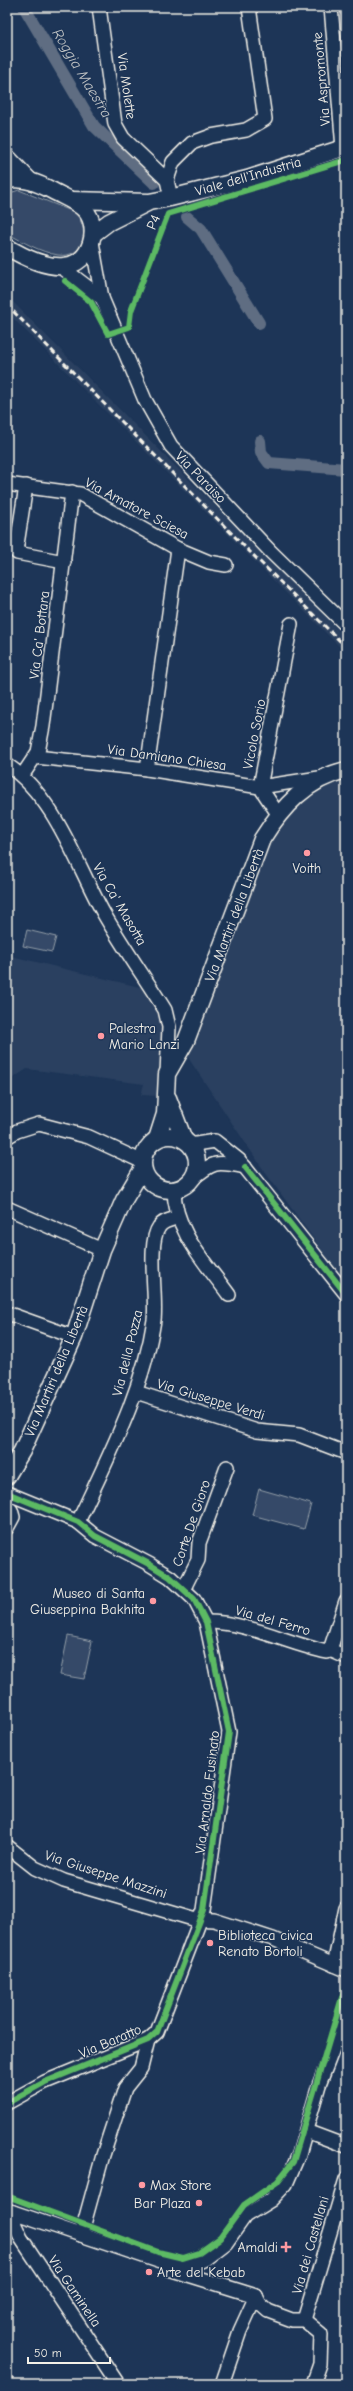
<svg xmlns="http://www.w3.org/2000/svg" width="353" height="2391" viewBox="0 0 353 2391" font-family="'Comic Neue',sans-serif">
  <style>
    .built { fill: #2a4060 }
    .green { fill: #354a67; stroke: #949ea8 }
    .lines { fill: none; stroke-linecap: round; stroke-linejoin: round }
    .canal { stroke: #5e6d82; stroke-width: 12 }
    .minor-casing { stroke: #f4f1e8; stroke-width: 16 }
    .major-casing { stroke: #f4f1e8; stroke-width: 19 }
    .minor { stroke: #1d3557; stroke-width: 13 }
    .major { stroke: #1d3557; stroke-width: 16 }
    .rail { stroke: #f4f1e8; stroke-width: 3; stroke-dasharray: 6 3; stroke-linecap: butt }
    .cycleway-casing { stroke: #1d3557; stroke-width: 8 }
    .cycleway { stroke: #5cba63; stroke-width: 6 }
    .poi-dot { fill: #ff9aa2; stroke: #1d3557; stroke-width: 1.5 }
    .labels { text-anchor: middle; stroke-width: 3; stroke-linejoin: round; paint-order: stroke }
    .street-label { font-size: 14px; fill: #f4f1e8; stroke: #1d3557 }
    .poi-label { font-size: 14px; fill: #f4f1e8; stroke: #1d3557; text-anchor: start }
    .water-label { font-size: 15px; font-style: italic; fill: #c0c3c4; stroke: #1d3557 }
  </style>
  <rect width="100%" height="100%" fill="#1d3557"/>
  <filter id="ink" filterUnits="userSpaceOnUse"><feTurbulence type="fractalNoise" baseFrequency=".025" numOctaves="2"/><feDisplacementMap in="SourceGraphic" scale="8" xChannelSelector="R" yChannelSelector="G"/><feConvolveMatrix kernelMatrix="1 2 1 2 8 2 1 2 1" color-interpolation-filters="sRGB"/></filter>
  <g filter="url(#ink)">
    <g class="built">
      <polygon points="7,296 346,638 346,653 7,312"/>
      <polygon points="346,778 346,1283 265,1172 187,1056 270,839 301,800"/>
      <polygon points="7,955 156,991 167,1005 159,1096 141,1095 144,1084 27,1069 7,1082"/>
    </g>
    <g class="green">
      <path d="M19,190l55,22c17,16 11,47 -16,43 -18,-3 -35,-13 -51,-22v-39z"/>
      <polygon points="27,930 56,937 52,952 23,946"/>
      <polygon points="259,1489 311,1504 304,1529 252,1515"/>
      <polygon points="68,1636 92,1641 84,1679 60,1675"/>
    </g>
    <g class="lines">
      <g class="canal">
        <polyline points="24,7 94,126 154,183"/>
        <polyline points="187,217 201,229 259,323"/>
        <polyline points="260,441 261,452 269,463 346,469"/>
      </g>
      <defs>
        <g id="minor">
          <polyline points="99,7 115,124 123,138 167,180 171,198"/>
          <polyline points="331,7 343,148"/>
          <polyline points="167,180 173,162 192,143 211,136 246,130 265,119 249,7"/>
          <polyline points="92,242 102,298 145,400 171,446 271,552 346,625"/>
          <polyline points="60,266 102,298"/>
          <polyline points="7,484 80,494 178,549 209,562 226,565"/>
          <polyline points="26,486 16,551 17,553 64,562"/>
          <polyline points="291,624 260,787 319,778"/>
          <polyline points="36,757 147,769 260,787 278,814"/>
          <path d="M7,765c48,31 70,101 97,149 19,33 41,64 61,96l4,17 -2,47"/>
          <polyline points="147,769 178,549"/>
          <polyline points="22,776 38,752 43,726 72,492"/>
          <polyline points="7,1137 17,1131 39,1124 89,1137 143,1162"/>
          <polyline points="190,1145 215,1141 239,1160 346,1294"/>
          <path d="M191,1180c22,-19 25,-19 54,-13"/>
          <path d="M174,1189c0,42 32,74 55,106"/>
          <polyline points="7,1208 102,1250"/>
          <polyline points="7,1313 74,1337"/>
          <polyline points="136,1392 257,1431 299,1435 346,1453"/>
          <polyline points="7,1493 78,1522 95,1536 149,1564 170,1577 194,1599 206,1622 229,1732 204,1910 157,2032 148,2040 45,2082 7,2103"/>
          <path d="M78,1522c30,-65 65,-130 76,-202 3,-22 -7,-77 5,-93 4,-6 11,-7 18,-9"/>
          <polyline points="7,1528 13,1517 11,1510"/>
          <polyline points="184,1588 198,1560 199,1543 227,1467"/>
          <path d="M206,1622c42,0 80,21 121,30l3,-2"/>
          <polyline points="330,1650 346,1601"/>
          <polyline points="330,1650 346,1657"/>
          <polyline points="7,1846 35,1868 64,1881 193,1919 214,1920 273,1939 346,1970"/>
          <polyline points="334,1965 346,1908"/>
          <polyline points="306,2131 346,2146"/>
          <polyline points="7,2210 167,2264 190,2266 205,2259 226,2243 245,2216 271,2200 286,2184 299,2154 319,2085 346,2015"/>
          <polyline points="13,2212 15,2225 21,2238 118,2384"/>
          <polyline points="81,2235 103,2155 125,2088 141,2068 148,2040"/>
          <polyline points="169,2269 256,2296"/>
          <polyline points="256,2296 260,2304 268,2311 292,2320 304,2320 321,2334 320,2364 313,2384"/>
          <polyline points="304,2320 346,2179"/>
          <polyline points="222,2384 240,2331 256,2296"/>
        </g>
        <g id="major">
          <polyline points="7,157 30,181"/>
          <path d="M7,180c17,-3 31,3 46,11 11,6 23,10 32,19 16,18 6,54 -21,56 -18,2 -42,-10 -57,-19"/>
          <polyline points="71,200 149,202 170,198 247,179 346,147"/>
          <polyline points="93,234 109,222 147,203"/>
          <polyline points="168,1098 184,1140"/>
          <circle cx="170" cy="1163" r="27"/>
          <path d="M157,1139l8,-25 2,-40 19,-33 76,-202c20,-32 45,-60 84,-69"/>
          <polyline points="7,1476 22,1451 74,1337 102,1250 124,1200 143,1168"/>
        </g>
      </defs>
      <use href="#minor" class="minor-casing"/>
      <use href="#major" class="major-casing"/>
      <use href="#minor" class="minor"/>
      <use href="#major" class="major"/>
      <polyline class="rail" points="7,305 245,547 346,647"/>
      <defs>
        <g id="cycleway">
          <polyline points="65,281 91,302 108,334 129,327 131,311 168,214 346,160"/>
          <polyline points="245,1167 346,1294"/>
          <polyline points="7,1493 78,1522 95,1536 149,1564 170,1577 194,1599 206,1622 229,1732 204,1910 157,2032 148,2040 45,2082 7,2103"/>
          <polyline points="7,2196 158,2252 183,2258 199,2253 220,2238 244,2205 277,2182 293,2162 346,1984"/>
        </g>
      </defs>
      <use href="#cycleway" class="cycleway-casing"/>
      <use href="#cycleway" class="cycleway"/>
    </g>
  </g>
  <g class="poi-dot">
    <circle cx="307" cy="853" r="4"/>
    <circle cx="101" cy="1036" r="4"/>
    <circle cx="153" cy="1601" r="4"/>
    <circle cx="210" cy="1943" r="4"/>
    <circle cx="142" cy="2185" r="4"/>
    <circle cx="199" cy="2203" r="4"/>
    <path d="M284 2241h4v4h4v4h-4v4h-4v-4h-4v-4h4z"/>
    <circle cx="149" cy="2272" r="4"/>
  </g>
  <g class="labels">
    <g class="street-label">
      <text transform="translate(321 79) rotate(-95)" y="5">Via Aspromonte</text>
      <text transform="translate(127 86) rotate(82)" y="5">Via Molette</text>
      <text transform="translate(248 176) rotate(-16)" y="5">Viale dell'Industria</text>
      <text transform="translate(153 222) rotate(-67)" y="5">P4</text>
      <text transform="translate(201 477) rotate(46)" y="5">Via Paraiso</text>
      <text transform="translate(137 508) rotate(28)" y="5">Via Amatore Sciesa</text>
      <text transform="translate(39 635) rotate(-83)" y="5">Via Ca' Bottara</text>
      <text transform="translate(254 734) rotate(-79)" y="5">Vicolo Sorio</text>
      <text transform="translate(167 757) rotate(8)" y="5">Via Damiano Chiesa</text>
      <text transform="translate(120 904) rotate(60)" y="5">Via Ca' Masotta</text>
      <text transform="translate(234 915) rotate(-69)" y="5">Via Martiri della Libertà</text>
      <text transform="translate(127 1353) rotate(-76)" y="5">Via della Pozza</text>
      <text transform="translate(56 1371) rotate(-67)" y="5">Via Martiri della Libertà</text>
      <text transform="translate(211 1399) rotate(17)" y="5">Via Giuseppe Verdi</text>
      <text transform="translate(191 1523) rotate(-71)" y="5">Corte De Gioro</text>
      <text transform="translate(273 1620) rotate(16)" y="5">Via del Ferro</text>
      <text transform="translate(207 1792) rotate(-83)" y="5">Via Arnaldo Fusinato</text>
      <text transform="translate(106 1874) rotate(18)" y="5">Via Giuseppe Mazzini</text>
      <text transform="translate(110 2041) rotate(-23)" y="5">Via Baratto</text>
      <text transform="translate(310 2245) rotate(-74)" y="5">Via dei Castellani</text>
      <text transform="translate(75 2291) rotate(56)" y="5">Via Gaminella</text>
    </g>
    <g class="poi-label">
      <text x="307" y="873" text-anchor="middle">Voith</text>
      <text x="109" y="1033">Palestra<tspan x="109" dy="16">Mario Lanzi</tspan></text>
      <text x="145" y="1598" text-anchor="end">Museo di Santa<tspan x="145" dy="16">Giuseppina Bakhita</tspan></text>
      <text x="218" y="1940">Biblioteca civica<tspan x="218" dy="16">Renato Bortoli</tspan></text>
      <text x="150" y="2190">Max Store</text>
      <text x="191" y="2208" text-anchor="end">Bar Plaza</text>
      <text x="278" y="2252" text-anchor="end">Amaldi</text>
      <text x="157" y="2277">Arte del Kebab</text>
    </g>
    <g class="water-label">
      <text transform="translate(82 73) rotate(59)" y="5">Roggia Maestra</text>
    </g>
  </g>
  <rect width="353" height="2391" fill="none" stroke="#1d3557" stroke-width="24"/>
  <rect x="12" y="12" width="329" height="2367" fill="none" stroke="#f4f1e8" stroke-width="1.5" filter="url(#ink)"/>
  <path d="M28 2357v6h82v-6" fill="none" stroke="#f4f1e8" stroke-width="2"/>
  <text x="34" y="2357" font-size="12" fill="#f4f1e8" stroke="#1d3557" stroke-width="3" paint-order="stroke">50 m</text>
</svg>
